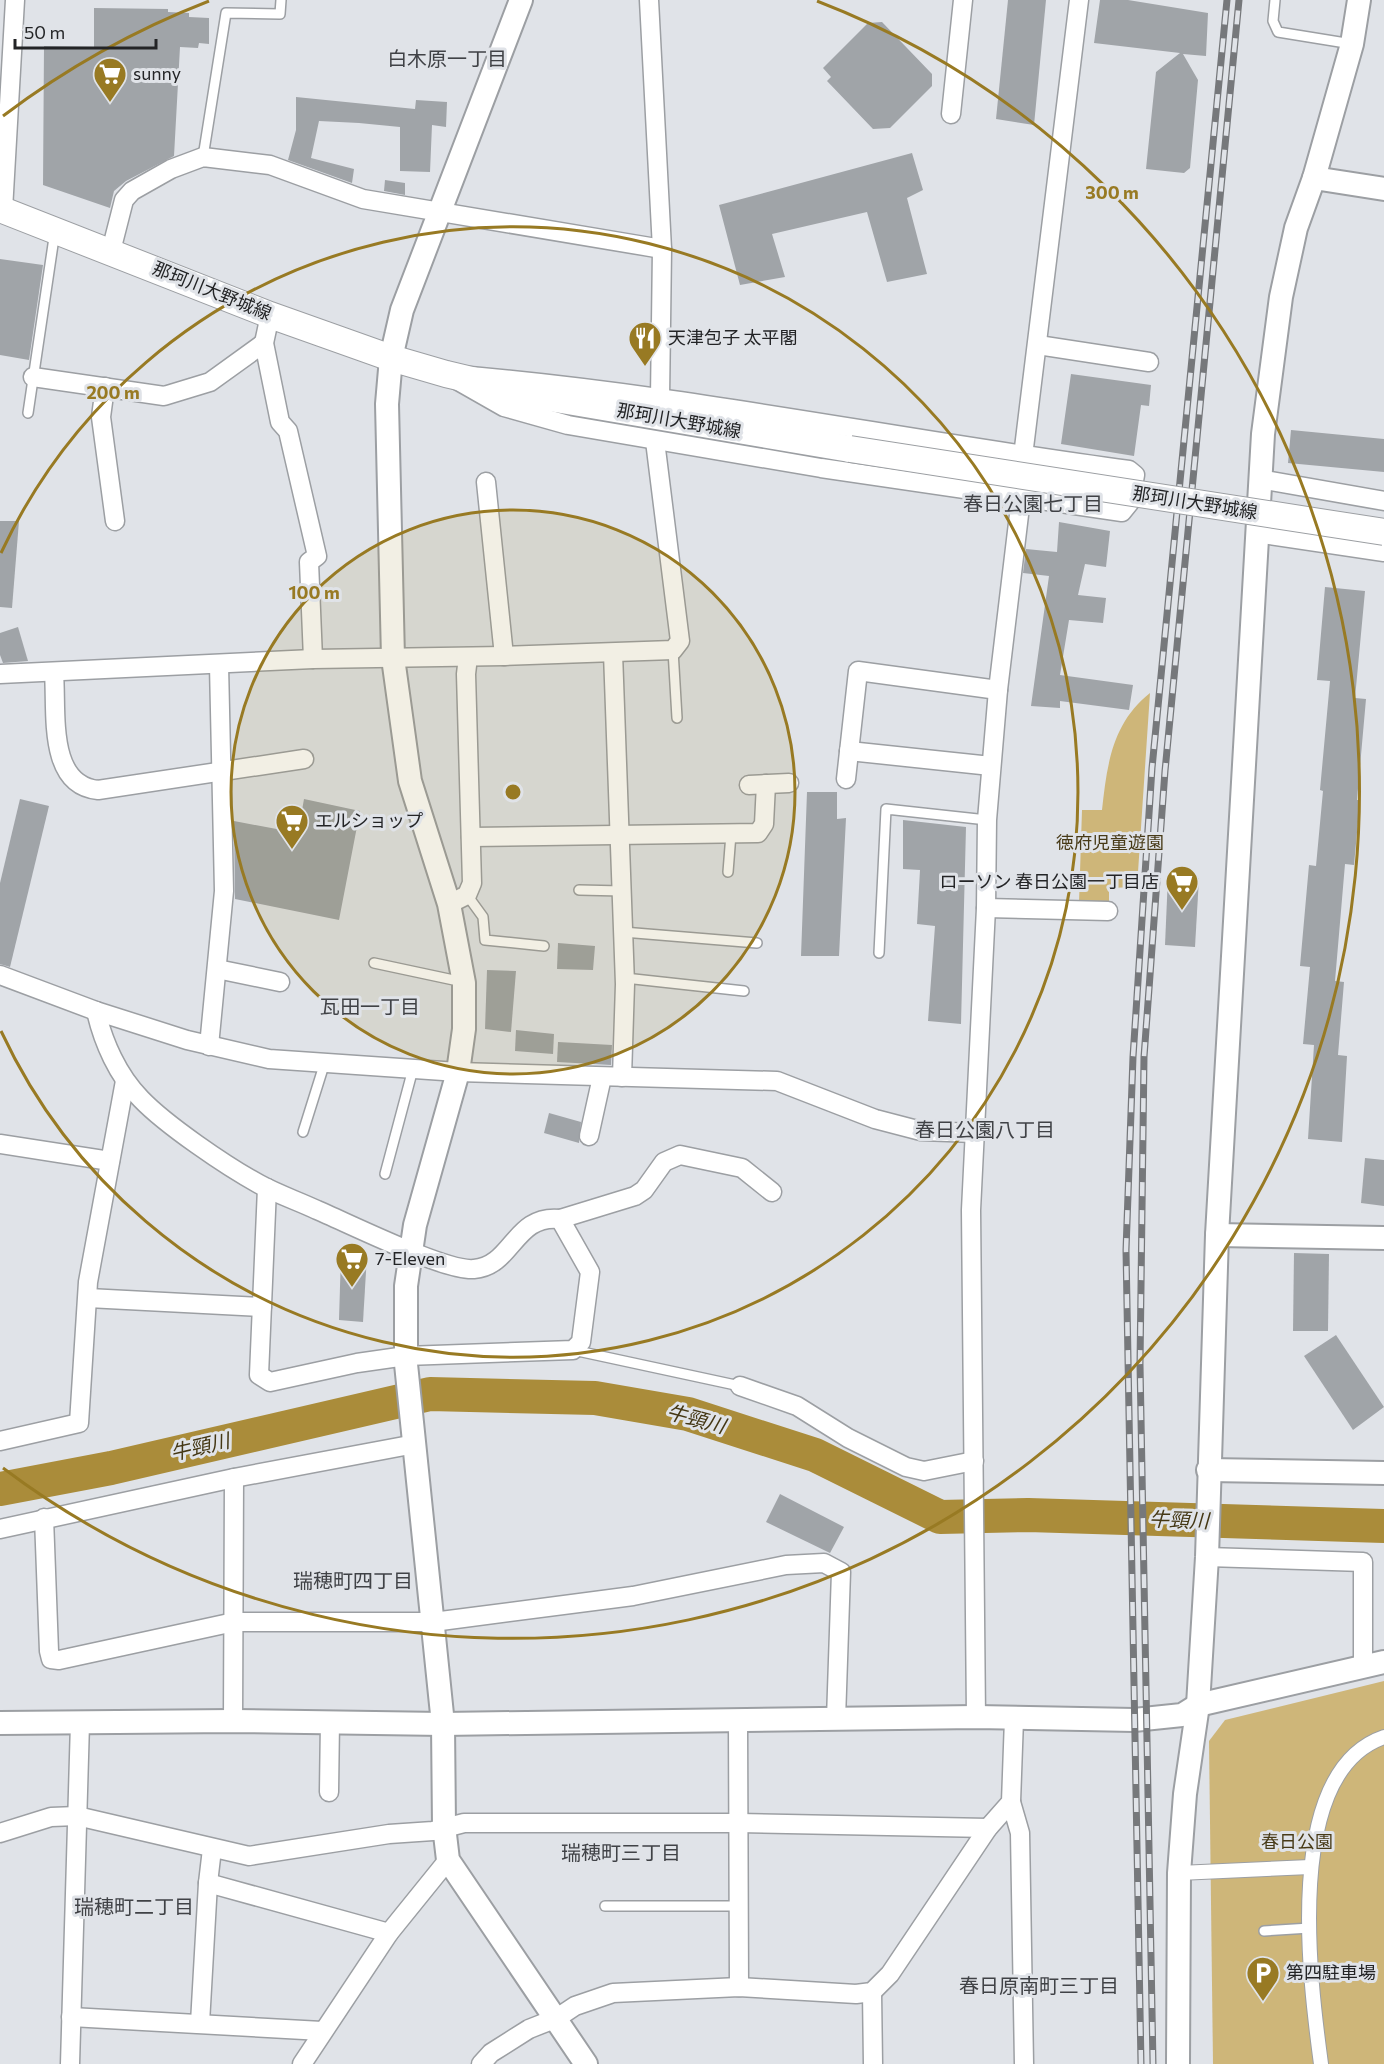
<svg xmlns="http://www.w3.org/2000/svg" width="1384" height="2064" viewBox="0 0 1384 2064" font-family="Commissioner,'Noto Sans JP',sans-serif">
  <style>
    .green { fill: #ceb679 }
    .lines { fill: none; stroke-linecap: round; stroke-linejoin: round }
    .river { stroke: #aa8c3a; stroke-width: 34 }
    .building { fill: #a0a4a8 }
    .service-casing { stroke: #9c9fa3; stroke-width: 12 }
    .pedestrian-casing { stroke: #9c9fa3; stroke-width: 16 }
    .minor-casing { stroke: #9c9fa3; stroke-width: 21 }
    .tertiary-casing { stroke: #9c9fa3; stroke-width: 26 }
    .secondary-casing { stroke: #9c9fa3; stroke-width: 28 }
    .service { stroke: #fff; stroke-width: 9 }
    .pedestrian { stroke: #fff; stroke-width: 14 }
    .minor { stroke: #fff; stroke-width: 18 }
    .tertiary { stroke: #fff; stroke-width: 22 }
    .secondary { stroke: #fff; stroke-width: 26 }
    .rail-casing { stroke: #76787b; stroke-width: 7 }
    .rail { stroke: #e0e3e8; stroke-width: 4.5; stroke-dasharray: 14; stroke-linecap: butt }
    .secondary-bridge-casing { stroke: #9c9fa3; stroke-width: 28; stroke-linecap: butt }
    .secondary-bridge { stroke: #fff; stroke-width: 26 }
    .ring { fill: none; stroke: #987a23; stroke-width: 3 }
    .labels { text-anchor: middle; stroke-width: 6; stroke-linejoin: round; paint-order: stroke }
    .poi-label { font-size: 18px; fill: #232426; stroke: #e0e3e8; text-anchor: start }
    .street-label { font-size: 18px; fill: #232426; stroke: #e0e3e8 }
    .park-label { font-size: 18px; fill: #473a17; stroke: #e0e3e8 }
    .neighbourhood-label { font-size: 20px; fill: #404246; stroke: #e0e3e8 }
    .water-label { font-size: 20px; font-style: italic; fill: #443714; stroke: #e0e3e8 }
    .centre { fill: #987a23; stroke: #e0e3e8; stroke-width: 3 }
    .ring-label { font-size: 18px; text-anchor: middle; font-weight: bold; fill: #987a23; stroke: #e0e3e8; stroke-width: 6; stroke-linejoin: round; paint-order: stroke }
  </style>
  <rect width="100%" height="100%" fill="#e0e3e8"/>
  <g class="green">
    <path d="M1150,693l-13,194 -28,1v17l-30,-2 3,-93h20c5,-45 10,-87 48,-117z"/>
    <polygon points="1384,1681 1384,2064 1213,2064 1209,1741 1225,1720"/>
  </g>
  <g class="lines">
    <polyline class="river" points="0,1489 111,1468 430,1394 595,1398 688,1414 815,1455 940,1517 1028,1515 1384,1526"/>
  </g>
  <g class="building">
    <polygon points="1008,0 1046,0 1034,125 996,119"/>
    <polygon points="1100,0 1128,0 1208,13 1206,56 1183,54 1198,80 1190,168 1184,173 1146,169 1156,72 1180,53 1094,43"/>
    <polygon points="94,8 168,9 168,12 189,13 189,17 209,18 209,44 199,43 198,48 180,47 174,156 126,181 114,191 110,208 43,185 44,46 94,47"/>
    <polygon points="882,22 932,74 932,86 890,128 873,129 827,81 831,77 823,68 868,23"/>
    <polygon points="296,97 415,109 416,100 447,102 446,127 432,125 430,172 400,171 400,127 359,123 319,121 311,158 354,169 352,183 288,160 296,130"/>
    <polygon points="912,153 923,190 907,198 927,274 887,282 867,212 772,234 785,277 740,285 719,205"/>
    <polygon points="385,180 405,183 405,195 384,191"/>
    <polygon points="0,259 43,265 29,360 0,355"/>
    <polygon points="1071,374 1151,385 1149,406 1141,405 1134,456 1061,444"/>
    <polygon points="1291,430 1384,439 1384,472 1288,463"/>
    <polygon points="0,521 19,521 12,608 0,607"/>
    <polygon points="1059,522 1110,531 1106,567 1085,564 1078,595 1106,598 1103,623 1069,620 1060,675 1133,685 1129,710 1060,701 1060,708 1031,706 1049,576 1023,573 1026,549 1057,552"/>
    <polygon points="1325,587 1365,591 1355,698 1366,699 1357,800 1360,800 1354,865 1345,864 1335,981 1344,982 1338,1055 1347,1056 1342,1142 1308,1139 1314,1045 1303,1044 1310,967 1300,966 1309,865 1316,866 1323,791 1320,790 1330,681 1317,680"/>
    <polygon points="18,627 28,661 3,663 0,655 0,633"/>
    <polygon points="807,792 837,792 837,819 846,818 839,956 801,956"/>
    <polygon points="20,799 49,806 10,967 0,964 0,883"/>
    <polygon points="304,799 360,811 339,920 235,899 234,821 298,833"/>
    <polygon points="903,820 966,827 961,1024 928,1021 935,926 917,924 920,870 903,869"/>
    <polygon points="1168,876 1199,878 1195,947 1165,945"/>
    <polygon points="558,943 595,946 593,970 557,969"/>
    <polygon points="487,970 516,971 511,1032 485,1029"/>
    <polygon points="516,1030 554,1034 553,1054 515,1051"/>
    <polygon points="558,1042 612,1045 611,1065 557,1062"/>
    <polygon points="549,1113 581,1122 579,1143 544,1133"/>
    <polygon points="1365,1158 1384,1160 1384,1206 1361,1203"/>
    <polygon points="1294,1253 1329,1254 1328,1331 1293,1331"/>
    <polygon points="341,1254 367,1255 363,1322 339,1320"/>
    <polygon points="1336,1335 1384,1407 1353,1430 1304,1356"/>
    <polygon points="780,1494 844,1527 830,1553 766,1522"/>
  </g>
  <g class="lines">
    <defs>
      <g id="service">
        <polyline points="1275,0 1273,21 1278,32 1352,44"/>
        <polyline points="203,157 226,13 280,14 281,0"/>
        <polyline points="28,413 55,231"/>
        <polyline points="673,650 677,718"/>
        <polyline points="728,872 731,834"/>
        <polyline points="579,890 622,891"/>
        <polyline points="467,895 483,917 485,940 544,946"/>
        <polyline points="623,932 757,943"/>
        <polyline points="879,953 886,809 987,820"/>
        <polyline points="374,963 463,982"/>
        <polyline points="625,978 744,991"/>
        <polyline points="303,1132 325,1062"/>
        <polyline points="385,1174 413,1069"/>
        <polyline points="573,1350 740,1386"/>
        <polyline points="605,1906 739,1906"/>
        <polyline points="1264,1931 1310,1928"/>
      </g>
      <g id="pedestrian">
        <polyline points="1179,1873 1310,1867"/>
        <path d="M1321,2064c-11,-82 -39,-292 63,-327"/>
      </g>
      <g id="minor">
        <polyline points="649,0 662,249 660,398"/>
        <polyline points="951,114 963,0"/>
        <polyline points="3,210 15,0"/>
        <polyline points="111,251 124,200 132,191 171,169 203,157 270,165 363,199 662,249"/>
        <polyline points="270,315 264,343 280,422 288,431 317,556 309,562 313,659"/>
        <polyline points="1038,345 1149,362"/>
        <path d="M446,374c229,18 455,66 683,96l6,5 -5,27 -8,10 -301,-44 -253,-43 -64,-18z"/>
        <polyline points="33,377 164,396 210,382 264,343"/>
        <polyline points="105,387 101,417 115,521"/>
        <polyline points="1259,479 1384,501"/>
        <polyline points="486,482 504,656"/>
        <polyline points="1256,533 1384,552"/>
        <polyline points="613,653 625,984 622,1077"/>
        <path d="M54,673c3,39 -7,112 44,117l206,-31"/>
        <polyline points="0,674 313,659 504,656 673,650 680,641 655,441"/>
        <polyline points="849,751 991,766"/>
        <polyline points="846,779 858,671 998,690"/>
        <polyline points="749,785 789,783"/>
        <polyline points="471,837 758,833 764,824 766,784"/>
        <polyline points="449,904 467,895 472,883 466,674 468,657"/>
        <polyline points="986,908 1108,911"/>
        <polyline points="217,969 280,982"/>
        <polyline points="0,975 96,1011 187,1040 269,1059 458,1072 777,1081 875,1119 921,1131 975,1133"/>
        <path d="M96,1011c7,31 22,65 45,88 25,26 85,67 118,85 18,10 39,17 58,26 31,13 129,62 157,59 39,-3 40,-55 86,-50l75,-23 9,-6 20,-28 16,-7 62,13 30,24"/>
        <polyline points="209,1046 224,891 219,665"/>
        <polyline points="589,1136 602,1077"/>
        <polyline points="0,1144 110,1161"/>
        <polyline points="267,1188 259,1375 270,1382 357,1363 406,1356 573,1350 581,1342 590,1272 560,1219"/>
        <polyline points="88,1298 262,1307"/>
        <polyline points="740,1386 797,1406 848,1438 906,1467 924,1471 974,1461"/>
        <polyline points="0,1441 79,1423 88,1282 125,1081"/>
        <polyline points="44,1518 49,1651 51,1659 59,1660 234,1622 433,1622 633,1596 786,1565 824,1563 841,1572 836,1719"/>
        <polyline points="0,1529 234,1478 415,1444"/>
        <polyline points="1207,1557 1363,1562 1363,1668"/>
        <polyline points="976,1717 971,1210 986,908 987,820 998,690 1021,498 1023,456 1079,0"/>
        <polyline points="738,1720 739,1987"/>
        <polyline points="233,1721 234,1478"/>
        <polyline points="329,1792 330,1721"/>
        <polyline points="1011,1802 1020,1833 1024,2064"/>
        <polyline points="0,1833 51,1817 77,1816 249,1856 389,1834 433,1831 464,1823 739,1823 988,1828"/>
        <polyline points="208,1883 389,1933"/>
        <polyline points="872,1992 873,2064"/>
        <polyline points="71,2017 322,2031"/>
        <polyline points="200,2023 208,1883 212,1849"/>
        <polyline points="70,2064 80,1723"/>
        <polyline points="302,2064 389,1933 448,1860"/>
        <polyline points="481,2064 491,2053 529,2029 557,2018 575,2006 613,1993 739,1987 856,1994 872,1992 890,1974 988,1828 1011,1802 1014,1719"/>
      </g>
      <g id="tertiary">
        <polyline points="521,0 402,310 391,358 387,404 393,658 410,781 449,904 464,983 464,1029 458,1072 415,1225 406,1286 406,1364 443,1724 444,1826 448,1860 586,2064"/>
        <polyline points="1314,178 1384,189"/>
        <polyline points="1217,1235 1384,1238"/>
        <polyline points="1208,1470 1384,1473"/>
        <polyline points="0,1723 233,1721 443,1724 976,1717 1134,1720 1182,1715 1198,1705 1384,1662"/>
        <polyline points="1178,2064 1179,1873 1185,1794 1198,1705 1207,1557 1217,1235 1263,434 1281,297 1296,228 1314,178 1352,44 1359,0"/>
      </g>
      <polyline id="secondary" points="0,209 270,315 391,358 446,374 544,397 850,449"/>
    </defs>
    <use href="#service" class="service-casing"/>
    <use href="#pedestrian" class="pedestrian-casing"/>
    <use href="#minor" class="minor-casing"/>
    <use href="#tertiary" class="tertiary-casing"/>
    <use href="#secondary" class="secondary-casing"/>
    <use href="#service" class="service"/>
    <use href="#pedestrian" class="pedestrian"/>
    <use href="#minor" class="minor"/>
    <use href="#tertiary" class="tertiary"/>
    <use href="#secondary" class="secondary"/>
    <defs>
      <g id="rail">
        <polyline points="1141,2064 1126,1250 1133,1057 1152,768 1227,0"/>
        <polyline points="1153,2064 1140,1364 1144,1057 1165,771 1239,0"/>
      </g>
    </defs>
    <use href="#rail" class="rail-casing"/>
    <use href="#rail" class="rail"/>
    <defs>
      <polyline id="secondary-bridge" points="850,449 1384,532"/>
    </defs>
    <use href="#secondary-bridge" class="secondary-bridge-casing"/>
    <use href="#secondary-bridge" class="secondary-bridge"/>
  </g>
  <circle cx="513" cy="792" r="282" fill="#987a23" fill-opacity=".12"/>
  <g class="ring">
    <circle cx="513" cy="792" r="282"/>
    <path d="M1 553A565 565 0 1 1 1 1031"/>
    <path d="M3 116A847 847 0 0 1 209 1M817 1A847 847 0 1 1 3 1468"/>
  </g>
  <defs>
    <symbol id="supermarket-pin" viewBox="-11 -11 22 30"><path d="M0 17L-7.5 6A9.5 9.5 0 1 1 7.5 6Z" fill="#987a23" stroke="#e0e3e8"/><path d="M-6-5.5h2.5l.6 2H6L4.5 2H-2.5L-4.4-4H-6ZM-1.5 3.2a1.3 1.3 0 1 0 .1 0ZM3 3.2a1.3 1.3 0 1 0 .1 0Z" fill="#fff"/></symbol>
    <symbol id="restaurant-pin" viewBox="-11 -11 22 30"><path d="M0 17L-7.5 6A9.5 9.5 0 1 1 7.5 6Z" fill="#987a23" stroke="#e0e3e8"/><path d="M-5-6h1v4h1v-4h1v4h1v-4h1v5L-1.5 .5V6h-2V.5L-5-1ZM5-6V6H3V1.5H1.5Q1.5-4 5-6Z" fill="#fff"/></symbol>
    <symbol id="parking-pin" viewBox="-11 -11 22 30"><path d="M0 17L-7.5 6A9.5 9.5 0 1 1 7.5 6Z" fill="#987a23" stroke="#e0e3e8"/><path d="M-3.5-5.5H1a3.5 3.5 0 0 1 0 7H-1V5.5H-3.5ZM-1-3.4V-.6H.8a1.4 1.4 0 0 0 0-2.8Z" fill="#fff"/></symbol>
  </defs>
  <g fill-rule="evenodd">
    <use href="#supermarket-pin" x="91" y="55" width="38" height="52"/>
    <use href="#restaurant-pin" x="626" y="319" width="38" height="52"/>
    <use href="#supermarket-pin" x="273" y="802" width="38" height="52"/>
    <use href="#supermarket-pin" x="1163" y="863" width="38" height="52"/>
    <use href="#supermarket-pin" x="333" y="1240" width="38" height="52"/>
    <use href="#parking-pin" x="1244" y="1954" width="38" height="52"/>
  </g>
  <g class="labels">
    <g class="poi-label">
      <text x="133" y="80">sunny</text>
      <text x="668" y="344">天津包子 太平閣</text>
      <text x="315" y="827">エルショップ</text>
      <text x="1159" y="888" text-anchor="end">ローソン 春日公園一丁目店</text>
      <text x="375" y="1265">7-Eleven</text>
      <text x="1286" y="1979">第四駐車場</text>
    </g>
    <g class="street-label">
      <text transform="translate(212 291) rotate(22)" y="6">那珂川大野城線</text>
      <text transform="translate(679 421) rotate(10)" y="6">那珂川大野城線</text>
      <text transform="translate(1195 503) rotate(9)" y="6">那珂川大野城線</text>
    </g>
    <g class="park-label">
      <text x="1110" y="849">徳府児童遊園</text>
      <text x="1297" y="1848">春日公園</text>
    </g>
    <g class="neighbourhood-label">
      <text x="447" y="66">白木原一丁目</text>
      <text x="1033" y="511">春日公園七丁目</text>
      <text x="370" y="1014">瓦田一丁目</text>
      <text x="985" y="1137">春日公園八丁目</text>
      <text x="353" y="1588">瑞穂町四丁目</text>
      <text x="621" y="1860">瑞穂町三丁目</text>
      <text x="134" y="1914">瑞穂町二丁目</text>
      <text x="1039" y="1993">春日原南町三丁目</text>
    </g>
    <g class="water-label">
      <text transform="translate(696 1419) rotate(15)" y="7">牛頸川</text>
      <text transform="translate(200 1447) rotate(-13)" y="7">牛頸川</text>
      <text transform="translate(1179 1520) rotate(2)" y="7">牛頸川</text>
    </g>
  </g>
  <circle cx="513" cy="792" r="9" class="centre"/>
  <g class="ring-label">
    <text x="1112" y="199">300 m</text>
    <text x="113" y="399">200 m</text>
    <text x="314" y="599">100 m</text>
  </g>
  <path d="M15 39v9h141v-9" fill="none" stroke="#232426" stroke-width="3"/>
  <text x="24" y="39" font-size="18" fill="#232426" stroke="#e0e3e8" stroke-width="4.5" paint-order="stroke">50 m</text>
</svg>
